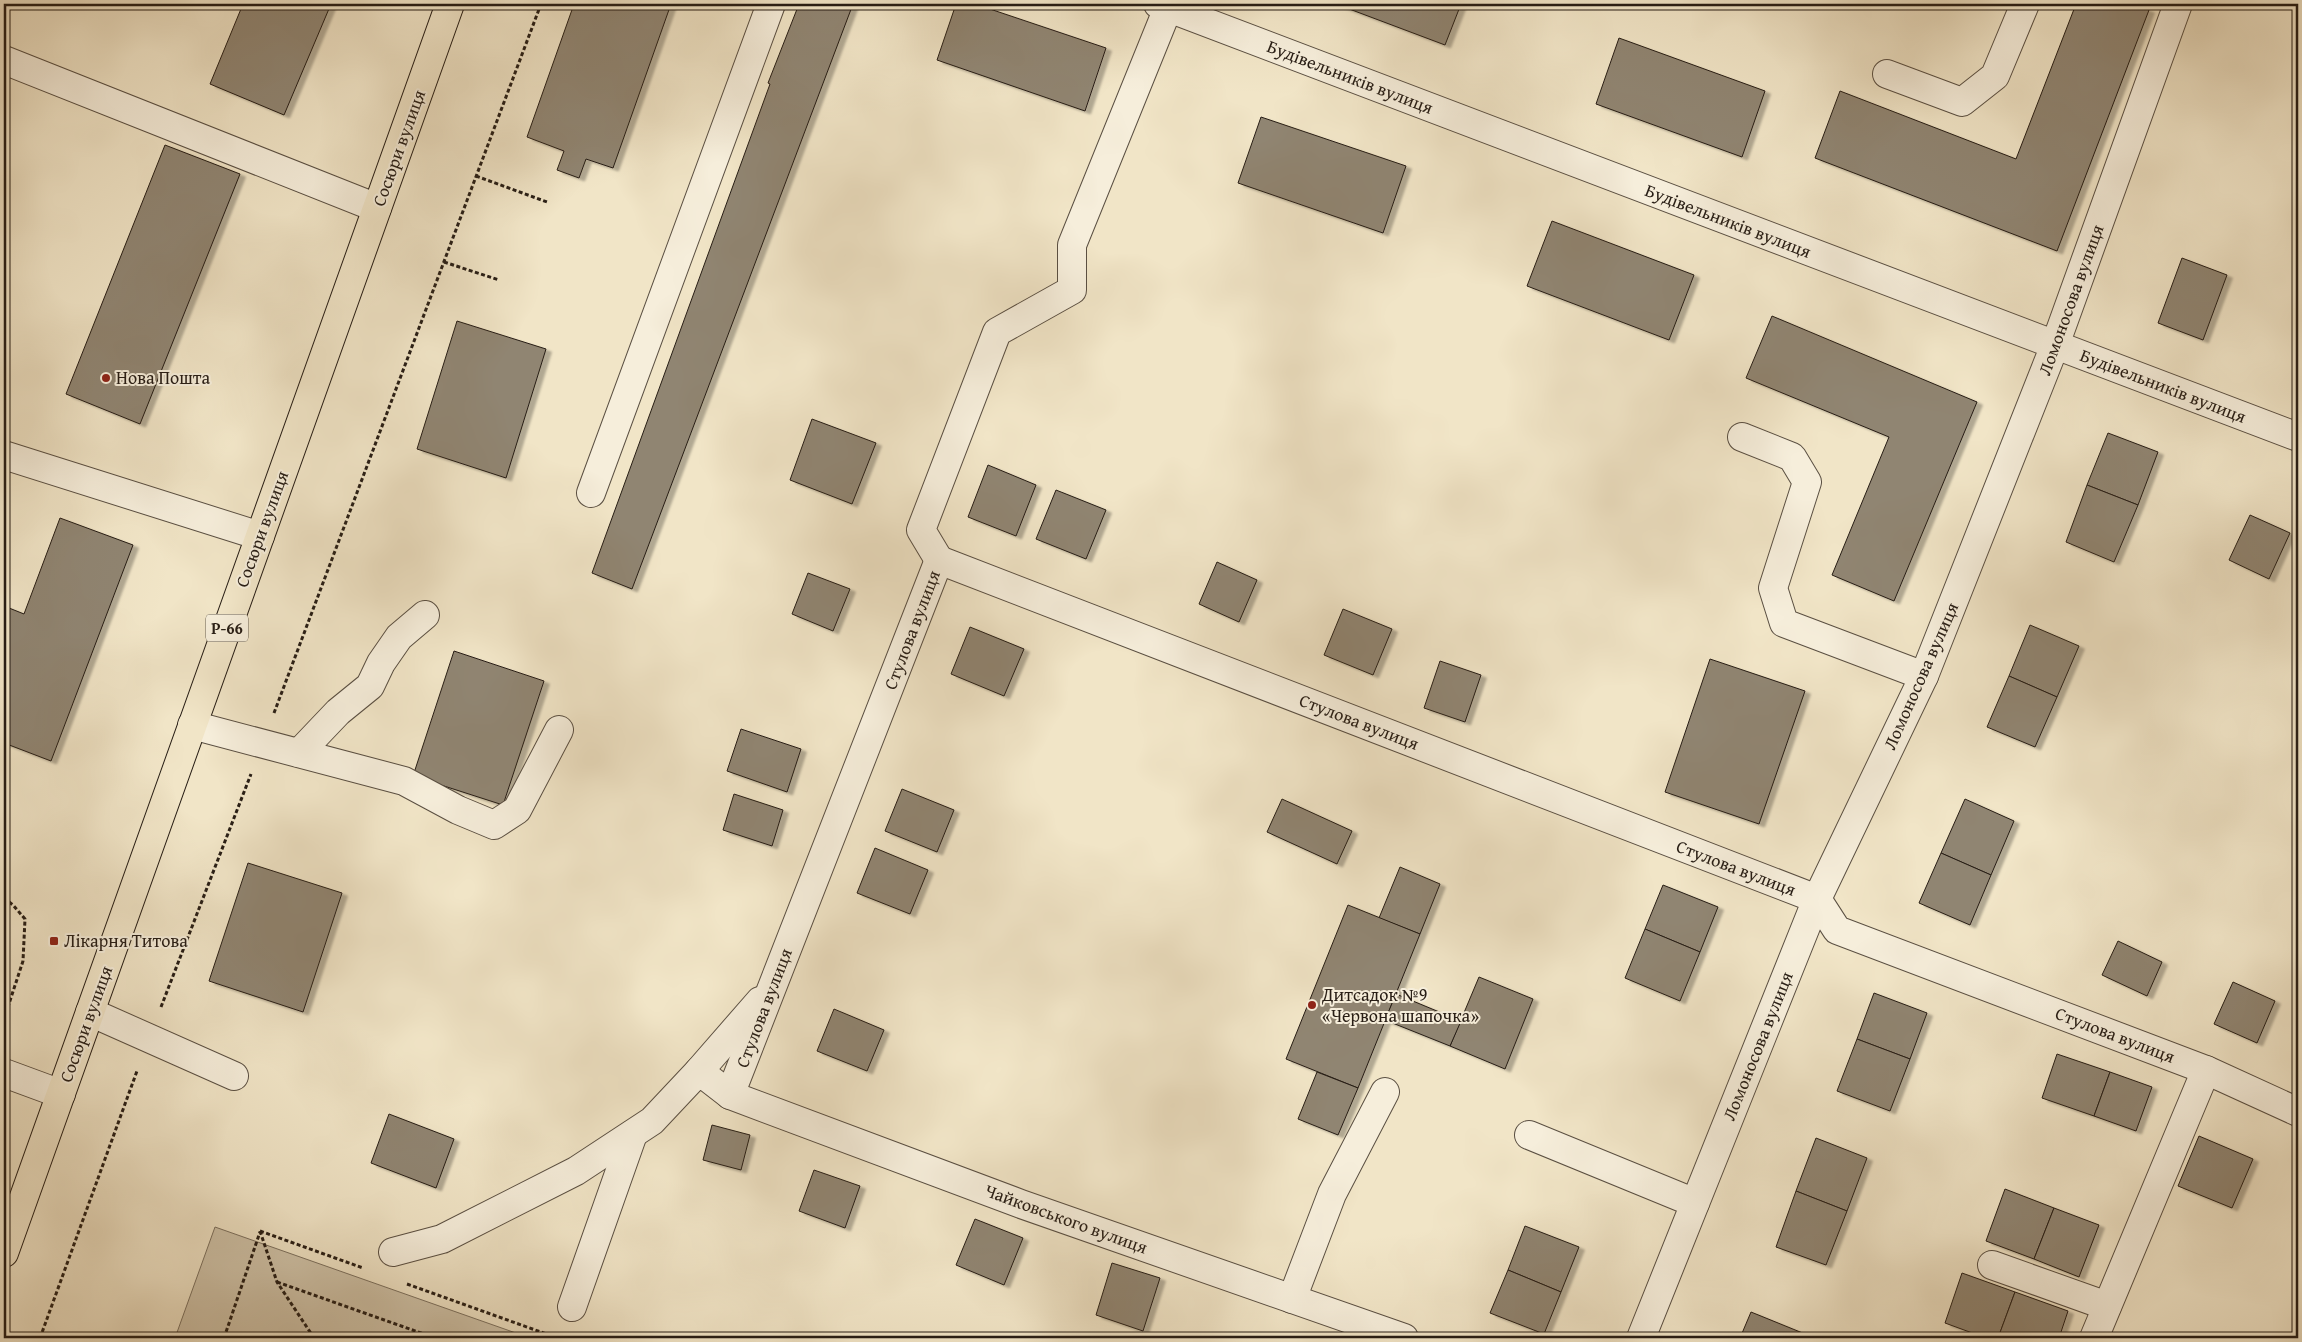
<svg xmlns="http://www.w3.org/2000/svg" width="2302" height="1342" viewBox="0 0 2302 1342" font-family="'Gentium Book Plus',serif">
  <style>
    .green { fill: #cfc3a9; stroke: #7b705f }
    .building { fill: #908572; stroke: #271d15; filter: url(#shadow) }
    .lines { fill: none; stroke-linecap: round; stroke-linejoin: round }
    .minor-casing { stroke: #5a4f42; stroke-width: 30 }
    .major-casing { stroke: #271d15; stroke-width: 30 }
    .path { stroke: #271d15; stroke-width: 3; stroke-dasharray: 4 2.5; stroke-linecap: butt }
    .minor { stroke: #f6eedb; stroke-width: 28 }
    .major { stroke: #f1e5c7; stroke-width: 28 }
    .poi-dot { fill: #8f2418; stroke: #f6eedb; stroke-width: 2 }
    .labels { text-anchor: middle; stroke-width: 4; stroke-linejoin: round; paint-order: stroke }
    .shield { fill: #f6eedb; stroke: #655c50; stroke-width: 1 }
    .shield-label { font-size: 16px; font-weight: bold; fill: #271d15 }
    .street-label { font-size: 18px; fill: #271d15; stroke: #f6eedb }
    .poi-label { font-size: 18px; fill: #271d15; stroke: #f6eedb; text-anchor: start }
  </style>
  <defs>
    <filter id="shadow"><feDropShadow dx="5.5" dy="3" stdDeviation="1" flood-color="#0004"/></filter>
  </defs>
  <rect width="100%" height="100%" fill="#f1e5c7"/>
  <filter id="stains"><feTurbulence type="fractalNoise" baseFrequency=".004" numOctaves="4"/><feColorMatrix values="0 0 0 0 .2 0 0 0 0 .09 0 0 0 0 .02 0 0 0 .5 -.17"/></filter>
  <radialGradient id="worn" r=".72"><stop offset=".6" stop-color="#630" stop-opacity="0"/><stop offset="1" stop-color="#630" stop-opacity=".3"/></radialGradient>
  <polygon class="green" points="215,1227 530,1338 175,1338"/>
  <g class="building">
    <polygon points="243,4 331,4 284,115 210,84"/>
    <polygon points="574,4 671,4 613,168 586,159 579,178 557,170 564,151 527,137"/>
    <polygon points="799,4 853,4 632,589 592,573 770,84 768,83"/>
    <polygon points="956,4 975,4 1106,48 1085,111 937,60"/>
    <polygon points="1336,4 1461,4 1445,45"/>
    <polygon points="2076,4 2133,4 2149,10 2057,251 1815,158 1840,91 2016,159"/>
    <polygon points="1619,38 1765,91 1742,157 1596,104"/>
    <polygon points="1261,117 1406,166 1383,233 1238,183"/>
    <polygon points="165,145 240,174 140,424 66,394"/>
    <polygon points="1552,221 1694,275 1669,340 1527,286"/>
    <polygon points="2182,258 2227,275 2203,340 2158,323"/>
    <polygon points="1772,316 1977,402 1894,601 1832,575 1889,437 1746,378"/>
    <polygon points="457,321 546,349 506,478 417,449"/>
    <polygon points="812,419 876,443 852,504 790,480"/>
    <polygon points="2108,433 2158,452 2138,505 2087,485"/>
    <polygon points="988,465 1036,485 1016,536 968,517"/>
    <polygon points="2087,485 2138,505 2114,562 2066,542"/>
    <polygon points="1056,490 1106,510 1086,559 1036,539"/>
    <polygon points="2250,515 2290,533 2269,579 2229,560"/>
    <polygon points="60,518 133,545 51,761 4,743 4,606 24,614"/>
    <polygon points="1217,562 1257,580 1239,622 1199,604"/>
    <polygon points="808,573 850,589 833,631 792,614"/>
    <polygon points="1343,609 1392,629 1373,675 1324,655"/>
    <polygon points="2030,625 2079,646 2057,697 2009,676"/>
    <polygon points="970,627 1024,649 1004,696 951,674"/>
    <polygon points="454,651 544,681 503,805 413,776"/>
    <polygon points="1710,659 1805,691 1759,824 1665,792"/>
    <polygon points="1440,661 1481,675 1465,722 1424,708"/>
    <polygon points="2009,676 2057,697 2035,747 1987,727"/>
    <polygon points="741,729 801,749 787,792 727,771"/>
    <polygon points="902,789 954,810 937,852 885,831"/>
    <polygon points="734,794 783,810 772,846 723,830"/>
    <polygon points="1282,799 1352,831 1337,864 1267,832"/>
    <polygon points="1965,799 2014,821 1991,875 1941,853"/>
    <polygon points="875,848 928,870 910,914 857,893"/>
    <polygon points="1941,853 1991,875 1970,925 1919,903"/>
    <polygon points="248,863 342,893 303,1012 209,981"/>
    <polygon points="1400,867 1440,884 1420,934 1379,918"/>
    <polygon points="1663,885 1718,907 1700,952 1645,929"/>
    <polygon points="1348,905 1420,934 1358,1088 1286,1059"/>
    <polygon points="1645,929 1700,952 1680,1001 1625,978"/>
    <polygon points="2118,941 2162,962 2147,996 2102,975"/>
    <polygon points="1479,977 1533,999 1505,1069 1450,1046"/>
    <polygon points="2233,982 2275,1001 2257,1043 2214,1024"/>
    <polygon points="1874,993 1927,1013 1910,1059 1857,1039"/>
    <polygon points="1396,994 1461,1021 1450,1046 1385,1020"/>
    <polygon points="834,1009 884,1030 867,1071 817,1051"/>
    <polygon points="1857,1039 1910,1059 1890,1111 1837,1091"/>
    <polygon points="2057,1054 2110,1072 2094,1116 2042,1098"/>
    <polygon points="1317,1072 1358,1088 1338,1135 1298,1119"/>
    <polygon points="2110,1072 2152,1087 2136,1131 2094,1116"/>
    <polygon points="389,1114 454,1139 436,1188 371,1163"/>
    <polygon points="712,1125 750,1135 741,1170 703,1160"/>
    <polygon points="2199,1136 2253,1159 2232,1208 2178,1186"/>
    <polygon points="1816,1138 1867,1158 1847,1211 1796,1191"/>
    <polygon points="814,1170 860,1186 845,1228 799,1211"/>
    <polygon points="2005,1189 2054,1208 2034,1259 1986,1241"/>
    <polygon points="1796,1191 1847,1211 1826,1265 1776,1247"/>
    <polygon points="2054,1208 2099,1225 2079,1277 2034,1259"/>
    <polygon points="975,1219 1023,1238 1004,1285 956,1265"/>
    <polygon points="1525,1226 1579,1247 1561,1292 1508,1270"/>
    <polygon points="1112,1263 1160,1278 1143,1331 1096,1315"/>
    <polygon points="1508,1270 1561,1292 1544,1334 1490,1313"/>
    <polygon points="1962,1273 2015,1292 1998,1338 1986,1338 1945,1323"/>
    <polygon points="2015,1292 2068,1311 2059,1338 1998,1338"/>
    <polygon points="1751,1312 1810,1336 1809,1338 1740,1338"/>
  </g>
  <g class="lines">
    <defs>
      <g id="minor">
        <polyline points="1158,4 2298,437"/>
        <polyline points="4,60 377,208"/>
        <polyline points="1887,74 1962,102 1995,76 2025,4"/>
        <polyline points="1742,437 1792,457 1807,482 1773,588 1784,623 1924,676"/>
        <polyline points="4,455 260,536"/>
        <polyline points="591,493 771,4"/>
        <polyline points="939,560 1817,899 1837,930 2206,1070 2298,1112"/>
        <polyline points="939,560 921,530 997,332 1072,290 1072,245 1168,8"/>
        <polyline points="192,725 404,781 458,810 494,825 517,810 559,730"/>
        <polyline points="299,753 338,712 370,686 381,663 399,637 425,615"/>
        <polyline points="90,1012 234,1076"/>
        <polyline points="699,1071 760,1001"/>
        <polyline points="4,1073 61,1094"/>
        <polyline points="730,1095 939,560"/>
        <polyline points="1529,1135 1695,1203"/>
        <polyline points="393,1252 442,1239 576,1171 652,1121 699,1071 730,1095 1021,1204 1404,1338"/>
        <polyline points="1992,1265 2107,1306"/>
        <polyline points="1292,1299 1332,1194 1385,1092"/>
        <polyline points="572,1307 633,1134"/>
        <polyline points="1641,1338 1817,899 1924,676 2055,345 2178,4"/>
        <polyline points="2094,1338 2206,1070"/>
      </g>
      <polyline id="major" points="4,1253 450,4"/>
    </defs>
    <use href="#minor" class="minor-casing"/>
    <use href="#major" class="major-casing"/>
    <g class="path">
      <polyline points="476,176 547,202"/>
      <polyline points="444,262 499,280"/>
      <polyline points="274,713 541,4"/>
      <polyline points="4,898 13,905 25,919 23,961 4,1019"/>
      <polyline points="161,1007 251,774"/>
      <polyline points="260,1231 363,1268"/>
      <polyline points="260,1231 277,1282 314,1338"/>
      <polyline points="277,1282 435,1338"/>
      <polyline points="407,1284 552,1336"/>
      <polyline points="40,1338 137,1071"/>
      <polyline points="224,1338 260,1232"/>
    </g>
    <use href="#minor" class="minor"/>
    <use href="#major" class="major"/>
  </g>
  <g class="poi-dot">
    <circle cx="106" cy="378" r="5"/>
    <rect x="49" y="936" width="10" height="10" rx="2.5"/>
    <circle cx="1312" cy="1005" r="5"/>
  </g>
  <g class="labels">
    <rect class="shield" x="206" y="614.5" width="42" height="27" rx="4"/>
    <g class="shield-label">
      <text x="227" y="634">Р-66</text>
    </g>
    <g class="street-label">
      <text transform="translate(1350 77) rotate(21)" y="6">Будівельників вулиця</text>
      <text transform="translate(399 148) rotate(-70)" y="6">Сосюри вулиця</text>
      <text transform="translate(1728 221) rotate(21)" y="6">Будівельників вулиця</text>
      <text transform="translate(2071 300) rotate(-70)" y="6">Ломоносова вулиця</text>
      <text transform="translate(2163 386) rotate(21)" y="6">Будівельників вулиця</text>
      <text transform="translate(262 529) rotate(-70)" y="6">Сосюри вулиця</text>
      <text transform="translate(912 630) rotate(-69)" y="6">Стулова вулиця</text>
      <text transform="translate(1921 676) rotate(-66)" y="6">Ломоносова вулиця</text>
      <text transform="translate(1359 722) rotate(21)" y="6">Стулова вулиця</text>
      <text transform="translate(1736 868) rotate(21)" y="6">Стулова вулиця</text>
      <text transform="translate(764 1008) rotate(-69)" y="6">Стулова вулиця</text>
      <text transform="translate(86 1024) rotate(-70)" y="6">Сосюри вулиця</text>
      <text transform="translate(2115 1035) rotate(21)" y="6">Стулова вулиця</text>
      <text transform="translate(1758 1046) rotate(-68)" y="6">Ломоносова вулиця</text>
      <text transform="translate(1066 1219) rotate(20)" y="6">Чайковського вулиця</text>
    </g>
    <g class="poi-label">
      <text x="116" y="384">Нова Пошта</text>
      <text x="64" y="947">Лікарня Титова</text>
      <text x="1322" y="1001">Дитсадок №9<tspan x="1322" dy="21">«Червона шапочка»</tspan></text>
    </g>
  </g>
  <rect width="2302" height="1342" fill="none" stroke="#f1e5c7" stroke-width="20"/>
  <rect x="5" y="5" width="2292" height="1332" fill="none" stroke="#271d15" stroke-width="2.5"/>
  <rect x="10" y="10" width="2282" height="1322" fill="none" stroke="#271d15"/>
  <rect width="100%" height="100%" filter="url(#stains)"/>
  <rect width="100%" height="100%" fill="url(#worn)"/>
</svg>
